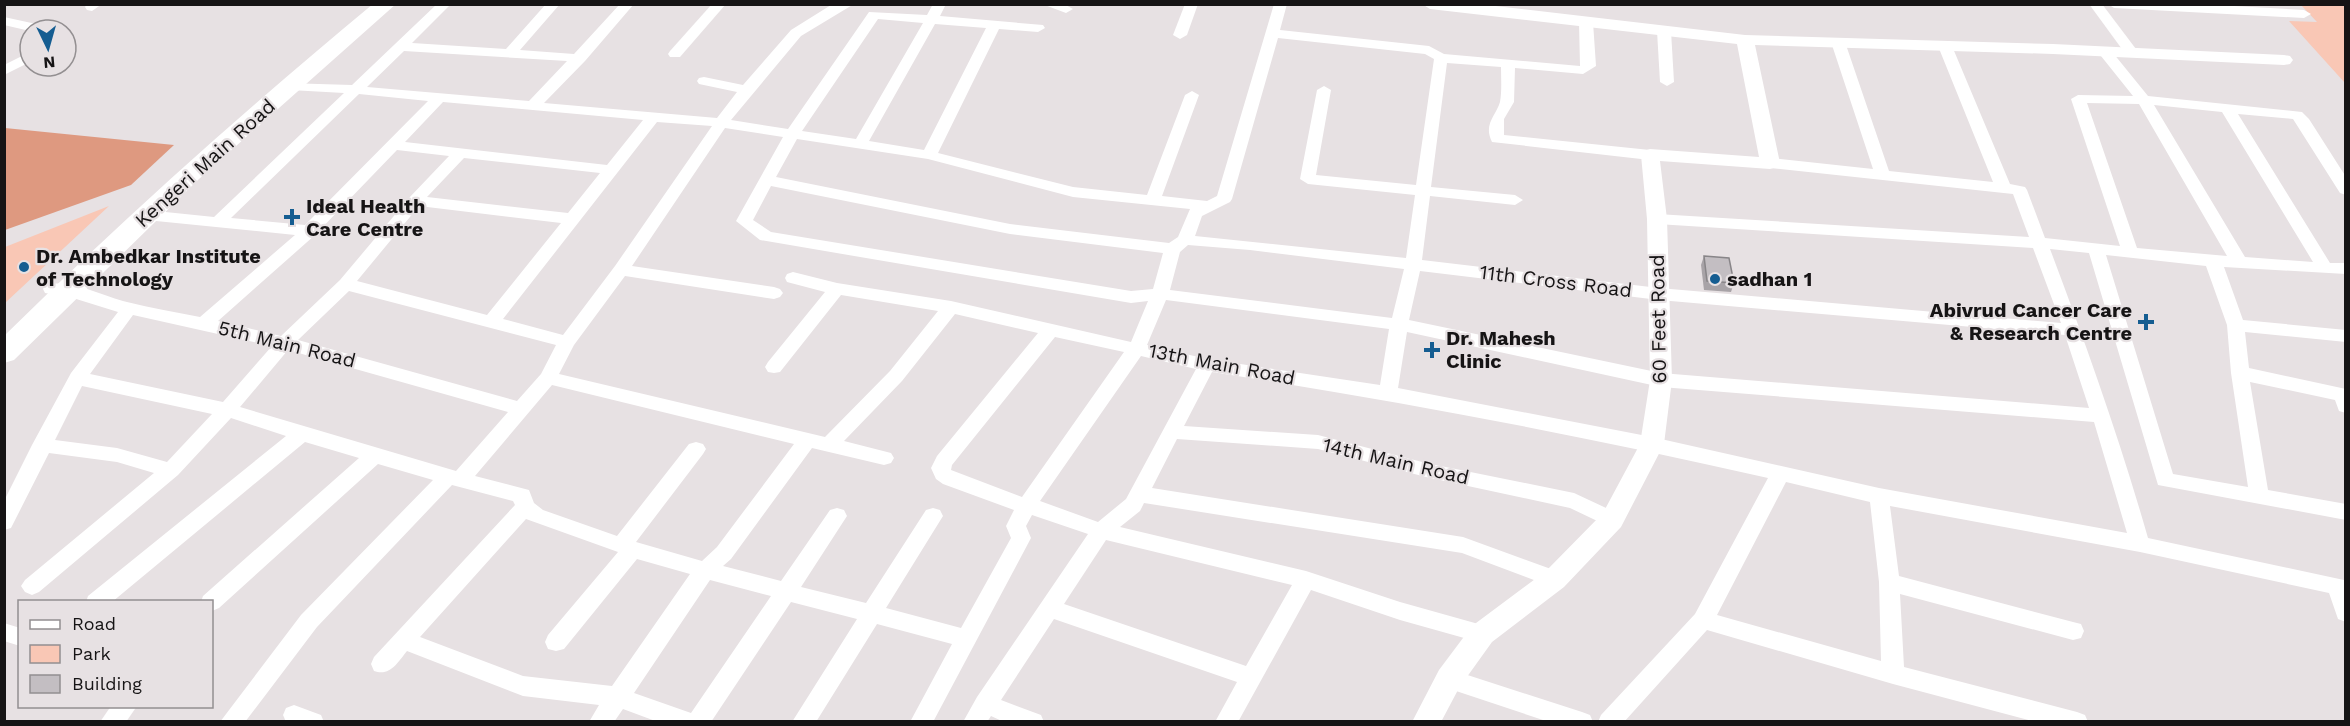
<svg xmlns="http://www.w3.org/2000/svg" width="2350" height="726" viewBox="0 0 2350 726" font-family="'Work Sans',sans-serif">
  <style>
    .green { fill: #f9c7b5 }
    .forest { fill: #de9980 }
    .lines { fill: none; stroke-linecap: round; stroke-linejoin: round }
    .minor { fill: #fff; fill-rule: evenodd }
    .tertiary { fill: #fff; fill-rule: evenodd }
    .primary { fill: #fff; fill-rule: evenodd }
    .wall { fill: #a8a3a7 }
    .building { fill: #c3bec2; stroke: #888588; stroke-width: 1.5 }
    .poi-dot { fill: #155d91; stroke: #e7e1e3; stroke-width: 2 }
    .labels { text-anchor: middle; stroke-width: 4.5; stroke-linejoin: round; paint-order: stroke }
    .street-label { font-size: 20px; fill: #161415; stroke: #e7e1e3 }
    .poi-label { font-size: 20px; font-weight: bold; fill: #161415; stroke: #e7e1e3; text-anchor: start }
  </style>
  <rect width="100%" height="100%" fill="#e7e1e3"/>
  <g class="green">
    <polygon points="2301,5 2345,5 2345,83 2289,21 2317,22"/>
    <polygon points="109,206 5,303 5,247"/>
  </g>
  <polygon class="forest" points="5,128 174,145 131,185 5,230"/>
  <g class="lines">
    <g class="minor">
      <polygon points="87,4 102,4 92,11 87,10 85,7"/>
      <path d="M437,4h14l-39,39 94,6 40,-45h14l-40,46 54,4 46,-50h14l-49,57 -41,42 173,15 20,-26 -38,-8 -2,-3 2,-3 5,-1 39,8 48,-55 40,-25 23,-1 -53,32 -70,84 57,9 81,-117 58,3 6,-11h13l-6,12 103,9 2,3 -7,4 -39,-3 -61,124 135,34 74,8 38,-100 7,-4 7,4 -37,101 45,5 10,-5 57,-192h13l-7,26 149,16 15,8 136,12 -1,-44 7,-4 7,4 3,44 -13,8 -68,-6 -1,34 -10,17v16l146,15 8,5 -8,5 -158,-18c-9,-18 4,-26 8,-40 2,-11 1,-24 1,-35l-54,-4 -16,124 84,8 8,5 -8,5 -85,-9 -8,64 237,28 402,35 -28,-75 -376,-24 -8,-5 8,-5 372,23 -16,-43 -243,-26 -8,-5 8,-5 103,11 -42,-127 7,-4 7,4 44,129 104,11 -55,-136 7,-4 7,4 58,138 15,3 2,3 18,48 75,8 -49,-147 7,-4 55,1 -36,-45 2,-3h10l39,48 154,16 7,7 37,58v18l-6,-2 -47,-74 -55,-5 92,149h16v11l-122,-7 19,53 103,10v12l-101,-10 4,36 97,21v24l-7,-2 -4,-11 -85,-18 18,108 78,14v16l-188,-35 -69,-232 -39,-4c36,95 70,191 98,289l196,42 2,42 -8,-3 -9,-26 -189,-41 -250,-46 9,70 174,46 8,2 3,7 -3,7 -8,2 -173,-46 4,73 173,45 8,3 3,7h-52l-143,-38 -186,-54 -83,92h-26l3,-7 94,-101 73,-136c-184,-42 -369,-77 -556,-106l-28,54 134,9 108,28 148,30 45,21 3,6 -3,6 -7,2 -42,-20 -144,-31 -108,-28 -141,-10 -25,49 311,49 99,36 3,6 -3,6 -7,3 -93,-35 -318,-50 -4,8 -20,16 186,44 94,31 82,23 8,2 3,7 -3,7 -8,2 -82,-23 -89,-30 -73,132h-23l22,-40 -183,-63 -53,81 40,15 3,7h-40l-13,-6 -4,6h-24l14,-25 111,-163 -56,-19 -6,11 5,12 -98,184h-23l42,-78 -75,-20 -61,98h-24l65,-103 -66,-17 -80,120h-53l-35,-13 -9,13h-25l10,-17 -76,-9 -116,-45c-9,11 -17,26 -33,20l-3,-7 3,-7 141,-152 -2,-4 -61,-16 -135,142 -72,95h-25l81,-107 132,-135 -55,-16 -159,144 -7,3v-9h-11l2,-6 156,-138 -54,-16 -193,160h-26l2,-6 198,-160 -55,-18 -53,57 -139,117 -7,3 -7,-3 -4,-6 4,-6 129,-107 -37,-11 -68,-9 -38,75 -7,2v-29l28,-56 39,-72 47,-61 -45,-14 -28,-5 -2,-4 2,-4c26,-7 57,11 82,17 24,6 49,10 73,15l95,-82 -149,-15 -8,-5 2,-4 6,-1 68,7 130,-124 -54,-3 -5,-1 -2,-3 2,-3 67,2zM878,19l45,4 -67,116 -54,-8zM935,24l51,4 -62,122 -55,-9zM1278,38l147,16 9,5 -18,126 -100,-10 15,-85 -7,-4 -7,4 -17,89 8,5 107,11 -9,63 -211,-22 7,-20 28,-14 2,-3zM404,51l163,10 -38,40 -162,-14zM359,94l69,7 -123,124 -74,-7zM443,102l200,18 -36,45 -202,-23zM2087,103l52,1 88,152 -90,-8zM2154,105l68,7 91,150 -68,-5zM657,122l55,4 -97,140 -52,69 -60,-16zM725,128l58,9 -47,84 24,19 371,63 17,-2 -17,41 -180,-41 -114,-18 -44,-11 -6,2 -2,4 2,4 38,10 -57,70 -3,5 3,5 6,1 6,-1 61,-77 97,16 -48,60 -65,66 -266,-63 15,-29 51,-69 149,23 6,-2 3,-4 -3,-4 -6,-2 -142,-21zM797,139l131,20 145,38 117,12 -12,28 -9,6 -159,-19 -234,-47zM397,150l52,6 -40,42 -69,82 -59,56 -63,-15 97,-86zM464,158l136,15 -32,40 -141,-16zM771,186l239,48 153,19 -10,36 -22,2 -360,-59 -18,-12zM419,206l142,17 -74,92 -130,-34zM1188,245l62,5 154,19 -12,49 -222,-28 10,-38zM2106,255l100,11 21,59 4,48 17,114 -75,-13zM1420,271l239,29 406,35 24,73 -428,-35 -252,-53zM349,291l207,54 -15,29 -24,27 -219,-61zM1166,300l223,29 -9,56 -173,-26 -60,-14zM955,314l83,19 -101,123 -6,12 5,11 7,5 71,26 -8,16 5,12 -50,90 -75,-20 57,-92 -3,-6 -7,-2 -7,2 -60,93 -65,-16 46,-71 -3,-6 -7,-2 -7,2 -49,71 -58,-15 8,-7 81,-111 72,17 7,-2 3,-5 -3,-5 -47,-12 58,-60zM133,315l139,31 -49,56 -133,-28zM1407,332l254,55 433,35 33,111 -248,-45 -227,-51 -254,-49zM1055,337l69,15 -102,145 -71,-27 1,-5zM288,350l220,62 -52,59 -216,-64zM1141,356l55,13 -70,130 -28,23 -58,-21zM552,385l242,59 -77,103 -15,14 -66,-19 67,-88 3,-5 -3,-5 -7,-2 -7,2 -72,92 -74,-26 -9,-7 -5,-13 -54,-14zM82,386l130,28 -45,48 -50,-14 -62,-8zM1786,482l84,20 9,80 2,79 -164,-46zM526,519l92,33 -70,83 -3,7 3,7 8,2 8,-2 73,-90 53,15 -78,112 -89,-10 -103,-39zM1106,540l186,45 -46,81 -182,-62zM710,580l61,16 -80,117 -57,-20z"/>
      <polygon points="712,4 726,4 680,57 670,57 668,54 670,51"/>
      <polygon points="1042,4 1064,4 1073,9 1066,13"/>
      <polygon points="1185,4 1198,4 1187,35 1180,39 1173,35"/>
      <polygon points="2089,4 2102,4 2139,53 2137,56 2127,56"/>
      <polygon points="2108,4 2198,4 2304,10 2311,14 2304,18 2114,8"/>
      <polygon points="4,17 50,27 52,30 30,31 4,25"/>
      <polygon points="1664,27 1671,31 1674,82 1667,86 1660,82 1657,31"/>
      <polygon points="30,52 30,62 4,75 4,65"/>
      <polygon points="4,623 20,628 20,646 4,641"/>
      <polygon points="1449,669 1582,712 1590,715 1593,722 1549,722 1441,686 1438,679 1441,672"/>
      <polygon points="294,705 321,715 324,722 286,722 283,715 286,708"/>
      <polygon points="111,706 137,706 126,722 100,722"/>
    </g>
    <polygon class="tertiary" points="1422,4 1478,4 1745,35 2053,44 2284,55 2290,56 2293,60 2290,64 2284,65 2053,54 1755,45 1780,163 1777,167 1770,169 1660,161 1667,219 1672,380 1664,444 1621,527 1564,587 1492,642 1459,688 1441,722 1412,722 1439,670 1472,626 1546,571 1603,513 1640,444 1650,380 1647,219 1641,155 1643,151 1650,149 1759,157 1737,44 1430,9"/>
    <path class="primary" d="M373,4h23l-197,175 -185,181 -10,3v-27c118,-116 241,-226 369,-332z"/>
  </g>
  <polygon class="wall" points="1704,256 1734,283 1731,292 1704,290 1701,265"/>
  <polygon class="building" points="1704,256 1729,258 1734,283 1707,281"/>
  <g class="poi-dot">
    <path d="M289 208h6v6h6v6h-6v6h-6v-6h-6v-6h6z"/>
    <circle cx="24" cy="267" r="6"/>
    <circle cx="1715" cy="279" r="6"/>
    <path d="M2143 313h6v6h6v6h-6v6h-6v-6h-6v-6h6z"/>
    <path d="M1429 341h6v6h6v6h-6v6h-6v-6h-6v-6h6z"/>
  </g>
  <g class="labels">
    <g class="street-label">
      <text transform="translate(205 163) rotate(-42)" y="7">Kengeri Main Road</text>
      <text transform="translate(1556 281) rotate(7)" y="7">11th Cross Road</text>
      <text transform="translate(1658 319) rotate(-91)" y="7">60 Feet Road</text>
      <text transform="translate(287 344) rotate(14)" y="7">5th Main Road</text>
      <text transform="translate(1222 364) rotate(11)" y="7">13th Main Road</text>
      <text transform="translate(1396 461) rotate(13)" y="7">14th Main Road</text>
    </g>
    <g class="poi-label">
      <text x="306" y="213">Ideal Health<tspan x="306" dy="23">Care Centre</tspan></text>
      <text x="36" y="263">Dr. Ambedkar Institute<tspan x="36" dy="23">of Technology</tspan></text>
      <text x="1727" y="286">sadhan 1</text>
      <text x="2132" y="317" text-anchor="end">Abivrud Cancer Care<tspan x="2132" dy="23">&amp; Research Centre</tspan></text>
      <text x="1446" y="345">Dr. Mahesh<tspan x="1446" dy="23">Clinic</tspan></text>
    </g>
  </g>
  <rect width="2350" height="726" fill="none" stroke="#161415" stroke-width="12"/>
  <rect x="18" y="600" width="195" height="108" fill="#e7e1e3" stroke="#938f91" stroke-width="1.5"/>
  <rect x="30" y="620" width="30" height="9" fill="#ffffff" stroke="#938f91" stroke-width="1.5"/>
  <text x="72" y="630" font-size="18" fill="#161415">Road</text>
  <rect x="30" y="645" width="30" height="18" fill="#f9c7b5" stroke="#938f91" stroke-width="1.5"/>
  <text x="72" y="660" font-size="18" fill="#161415">Park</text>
  <rect x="30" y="675" width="30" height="18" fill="#c3bec2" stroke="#938f91" stroke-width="1.5"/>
  <text x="72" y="690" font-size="18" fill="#161415">Building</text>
  <g transform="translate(48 48) rotate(175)"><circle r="28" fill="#e7e1e3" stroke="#938f91" stroke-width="1.5"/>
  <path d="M0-4.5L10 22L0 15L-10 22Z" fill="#155d91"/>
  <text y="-9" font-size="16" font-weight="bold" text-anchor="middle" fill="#161415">N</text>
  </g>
</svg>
